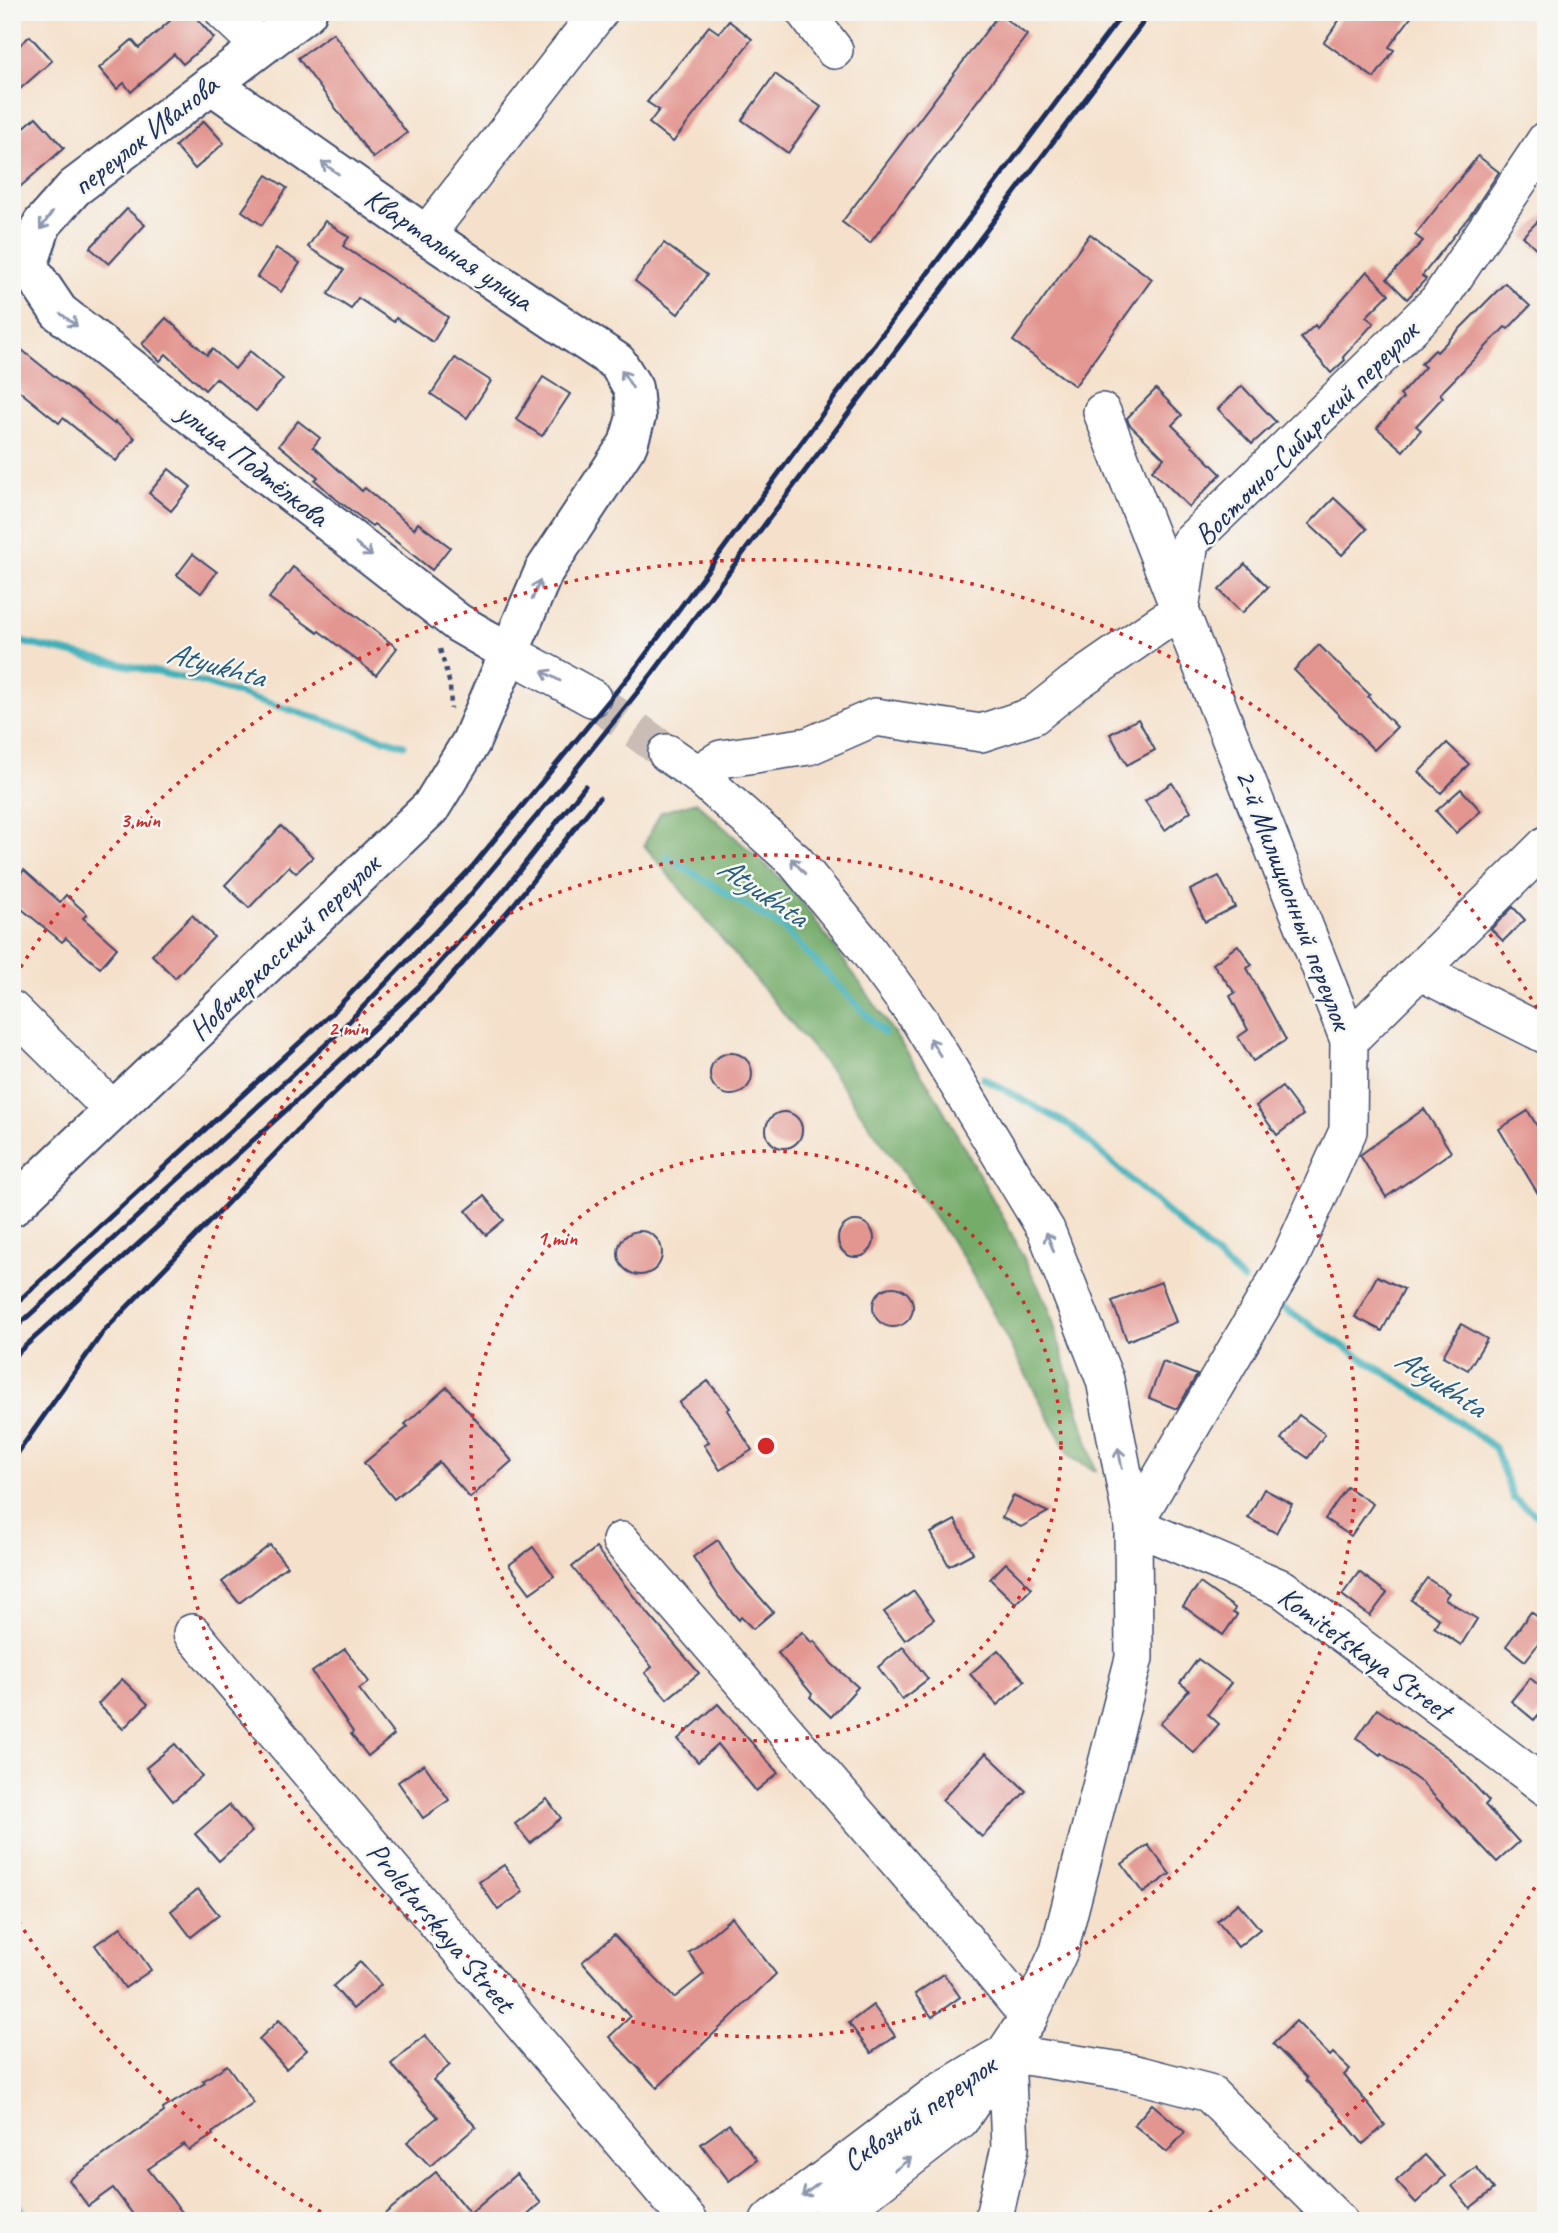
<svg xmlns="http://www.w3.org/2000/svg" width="1558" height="2233" viewBox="0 0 1558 2233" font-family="Caveat,sans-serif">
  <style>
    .forest { fill: #75ac6a; stroke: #486e64; stroke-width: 2 }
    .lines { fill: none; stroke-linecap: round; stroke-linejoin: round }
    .stream { stroke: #40b0ba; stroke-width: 7 }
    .building { fill: #e39590 }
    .minor-tunnel { stroke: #c9bdb5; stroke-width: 37; stroke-dasharray: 37 18; stroke-linecap: butt }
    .minor-casing { stroke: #3c4a6e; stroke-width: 40 }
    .major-casing { stroke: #3c4a6e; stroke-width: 42 }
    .path { stroke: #3c4a6e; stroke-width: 4.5; stroke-dasharray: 5 5; stroke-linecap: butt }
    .minor { stroke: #fff; stroke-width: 37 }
    .major { stroke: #fff; stroke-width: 38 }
    .rail { stroke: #1b2f5e; stroke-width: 5 }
    .oneway { stroke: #8d97ae }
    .ring { fill: none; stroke: #d62828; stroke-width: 3.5; stroke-dasharray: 3.5 7 }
    .labels { text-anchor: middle; stroke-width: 5; stroke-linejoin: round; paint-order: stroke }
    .street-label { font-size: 30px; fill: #1b2f5e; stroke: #f6f6f2 }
    .water-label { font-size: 32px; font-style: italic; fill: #285c7e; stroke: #f6f6f2 }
    .centre { fill: #d62828; stroke: #f6f6f2; stroke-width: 3.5 }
    .ring-label { font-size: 21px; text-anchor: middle; font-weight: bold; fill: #d62828; stroke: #f6f6f2; stroke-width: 5; stroke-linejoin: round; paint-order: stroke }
  </style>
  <rect width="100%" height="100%" fill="#f6f6f2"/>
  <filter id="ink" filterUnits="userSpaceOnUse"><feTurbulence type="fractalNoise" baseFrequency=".0143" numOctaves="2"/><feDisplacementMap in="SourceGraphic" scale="14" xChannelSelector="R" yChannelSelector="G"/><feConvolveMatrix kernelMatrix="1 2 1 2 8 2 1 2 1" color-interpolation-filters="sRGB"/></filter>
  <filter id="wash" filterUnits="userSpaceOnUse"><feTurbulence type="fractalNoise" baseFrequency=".00686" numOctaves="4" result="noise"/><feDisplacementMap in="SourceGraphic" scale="28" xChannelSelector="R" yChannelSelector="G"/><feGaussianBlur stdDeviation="1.57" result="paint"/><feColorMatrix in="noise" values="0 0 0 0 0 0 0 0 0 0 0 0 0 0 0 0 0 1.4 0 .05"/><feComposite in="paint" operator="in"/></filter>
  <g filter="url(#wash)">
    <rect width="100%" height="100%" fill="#f5e1cb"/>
    <polygon class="forest" points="696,802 793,890 865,990 934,1093 1006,1223 1049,1308 1096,1471 1070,1457 964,1259 832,1072 644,845 661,812"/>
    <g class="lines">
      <g class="stream">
        <polyline points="12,640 197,681 404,745"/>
        <polyline points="667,857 783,928 884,1033"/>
        <polyline points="983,1078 1071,1126 1243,1280"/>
        <polyline points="1280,1306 1427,1399 1495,1448 1513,1498 1546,1522"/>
        <polyline points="12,2198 31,2221"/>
      </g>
    </g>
    <g id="blocks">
      <g class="building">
        <polygon points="180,12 191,12 214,38 183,64 174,54 131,92 124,83 117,89 99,68 132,40 139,48"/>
        <polygon points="1345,12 1415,12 1389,47 1394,50 1374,78 1324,42"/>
        <polygon points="999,14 1027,35 870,243 842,222"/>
        <polygon points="729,21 752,39 673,142 649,123 659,110 647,102 709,26 719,33"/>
        <polygon points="333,33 407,133 373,158 298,58"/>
        <polygon points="30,36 52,61 12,96 12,52"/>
        <polygon points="775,74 821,107 788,153 742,120"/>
        <polygon points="36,117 64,148 12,194 12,138"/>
        <polygon points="204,121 224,143 195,169 175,146"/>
        <polygon points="1478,156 1499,172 1471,214 1422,276 1426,279 1407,299 1387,279 1423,241 1415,235"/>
        <polygon points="267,175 287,188 262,225 242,211"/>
        <polygon points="127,209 145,225 109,264 90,248"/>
        <polygon points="1546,213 1546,258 1523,236"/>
        <polygon points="325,221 349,237 343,246 448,317 433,342 396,318 394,322 358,298 351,309 328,294 344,270 308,247"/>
        <polygon points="1090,234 1152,279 1075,386 1013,341"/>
        <polygon points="664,243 707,275 678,314 635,281"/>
        <polygon points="276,248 300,263 281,292 257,277"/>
        <polygon points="1367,271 1389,294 1366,317 1374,323 1343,357 1345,360 1331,373 1301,338 1315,325 1317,328"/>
        <polygon points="1505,283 1530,306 1508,329 1505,327 1440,394 1443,397 1416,426 1421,430 1403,451 1377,428 1403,398 1400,395 1425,367 1421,364 1435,350 1437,352"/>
        <polygon points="166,318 207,355 212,349 235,369 250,351 283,379 256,411 216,378 205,390 166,354 160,361 142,344"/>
        <polygon points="12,342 114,424 115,422 135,438 116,461 63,418 59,423 12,385"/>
        <polygon points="455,358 491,381 467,418 431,394"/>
        <polygon points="543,377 570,394 542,436 516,419"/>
        <polygon points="1242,386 1276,422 1252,444 1218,409"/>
        <polygon points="1156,389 1182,415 1172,425 1221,474 1189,507 1152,470 1164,458 1129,424 1127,418"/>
        <polygon points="298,421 320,438 313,447 362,491 365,488 414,529 418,523 450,547 432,570 374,524 372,526 336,499 315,480 318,477 279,445"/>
        <polygon points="169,469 191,487 171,511 149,493"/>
        <polygon points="1334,498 1367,529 1342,555 1309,524"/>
        <polygon points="193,554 217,572 201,593 177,575"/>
        <polygon points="1245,564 1268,587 1242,613 1219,590"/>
        <polygon points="293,567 397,648 376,675 319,631 318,633 269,598"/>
        <polygon points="1319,645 1370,695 1368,697 1397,727 1374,750 1294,670"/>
        <polygon points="1138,719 1155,750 1127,765 1110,734"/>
        <polygon points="1447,743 1469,764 1441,793 1419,772"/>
        <polygon points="1172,783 1191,811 1165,830 1145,801"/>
        <polygon points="1461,789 1481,811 1456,833 1436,811"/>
        <polygon points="281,826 313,857 296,873 289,866 249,908 225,885"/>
        <polygon points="24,870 60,902 66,895 87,914 83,918 117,948 100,968 66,938 62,942 12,901 12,884"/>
        <polygon points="1219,876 1235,907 1205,922 1190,890"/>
        <polygon points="1513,907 1525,920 1503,941 1491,929"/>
        <polygon points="192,915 214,937 175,978 152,955"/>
        <polygon points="1238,945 1252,965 1247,968 1286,1040 1253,1061 1238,1037 1248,1030 1230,996 1235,993 1213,964"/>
        <circle cx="731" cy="1074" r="21"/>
        <polygon points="1282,1087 1303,1115 1277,1135 1256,1106"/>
        <polygon points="1424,1109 1451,1152 1386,1197 1360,1155"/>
        <polygon points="1528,1111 1546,1141 1546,1207 1499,1129"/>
        <circle cx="784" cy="1130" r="18"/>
        <polygon points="484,1196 504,1220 486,1235 466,1211"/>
        <circle cx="856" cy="1239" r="18"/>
        <circle cx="640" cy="1253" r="22"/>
        <polygon points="1377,1276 1404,1289 1382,1331 1355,1317"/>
        <polygon points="1161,1282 1176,1322 1127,1341 1112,1301"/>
        <circle cx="893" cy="1307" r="20"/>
        <polygon points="1461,1324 1487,1339 1468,1370 1443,1356"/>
        <polygon points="1163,1362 1197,1375 1177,1409 1149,1398"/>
        <polygon points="708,1381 730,1408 727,1410 752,1450 720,1470 704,1445 709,1442 679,1403"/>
        <polygon points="447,1387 512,1461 470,1498 439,1462 394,1499 364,1463 408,1427 405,1424"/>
        <polygon points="1299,1415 1325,1434 1308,1458 1281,1439"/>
        <polygon points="1347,1487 1373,1504 1351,1536 1325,1519"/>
        <polygon points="1264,1489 1292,1504 1276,1533 1248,1518"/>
        <polygon points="1013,1496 1048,1512 1021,1527 1002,1518"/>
        <polygon points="955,1520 973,1553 949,1566 931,1533"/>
        <polygon points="718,1540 737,1571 773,1612 753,1629 741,1617 739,1620 719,1597 693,1557"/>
        <polygon points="270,1545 287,1566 239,1603 222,1582"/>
        <polygon points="533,1547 554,1576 530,1593 509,1565"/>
        <polygon points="596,1548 635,1598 699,1673 667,1699 645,1673 652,1667 572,1567"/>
        <polygon points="1006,1563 1032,1588 1016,1604 990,1579"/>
        <polygon points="1359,1572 1387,1593 1370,1616 1342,1595"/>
        <polygon points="1427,1578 1449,1593 1445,1599 1477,1619 1461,1645 1434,1627 1439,1619 1411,1600"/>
        <polygon points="1200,1583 1235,1608 1233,1613 1237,1615 1223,1635 1183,1606"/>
        <polygon points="914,1591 934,1619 905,1640 884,1612"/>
        <polygon points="1531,1612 1546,1623 1546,1634 1525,1661 1506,1646"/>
        <polygon points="802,1632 812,1643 814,1641 832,1664 858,1687 831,1717 810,1697 812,1694 778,1653"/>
        <polygon points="903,1647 928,1679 902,1699 878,1667"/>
        <polygon points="345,1649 369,1682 359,1689 394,1735 368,1756 351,1734 353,1732 312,1672"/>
        <polygon points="998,1650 1025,1681 997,1705 970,1674"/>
        <polygon points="1198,1659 1231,1683 1208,1714 1219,1724 1194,1753 1160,1724 1189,1690 1180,1683"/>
        <polygon points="1530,1678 1546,1691 1546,1706 1534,1720 1511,1701"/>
        <polygon points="122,1679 148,1704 123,1729 98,1704"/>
        <polygon points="718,1704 778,1773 756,1791 718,1744 698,1762 678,1739"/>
        <polygon points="1377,1709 1449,1758 1489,1801 1485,1805 1519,1842 1497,1862 1422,1783 1381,1753 1380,1755 1357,1738"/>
        <polygon points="175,1744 202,1776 173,1801 146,1768"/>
        <polygon points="986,1753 1026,1791 982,1837 942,1800"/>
        <polygon points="424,1764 449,1800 423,1818 398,1782"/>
        <polygon points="547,1799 561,1818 530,1843 515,1824"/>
        <polygon points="229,1805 252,1832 219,1861 195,1834"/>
        <polygon points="1148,1845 1170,1874 1143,1893 1122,1864"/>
        <polygon points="504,1865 523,1892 498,1910 479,1882"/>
        <polygon points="198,1889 219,1915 191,1937 171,1911"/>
        <polygon points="1238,1903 1260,1929 1238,1947 1217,1921"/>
        <polygon points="732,1917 776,1974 657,2088 609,2037 630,2017 582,1962 614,1935 674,1998 704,1974 689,1953"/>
        <polygon points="121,1927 151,1970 125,1988 95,1945"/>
        <polygon points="360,1962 381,1985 353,2009 333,1986"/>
        <polygon points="944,1974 960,1997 932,2017 915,1994"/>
        <polygon points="873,2005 895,2036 871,2053 849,2023"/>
        <polygon points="279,2020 307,2050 286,2069 259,2039"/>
        <polygon points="1296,2021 1330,2056 1333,2053 1350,2069 1344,2075 1385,2125 1363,2144 1334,2109 1306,2080 1307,2078 1273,2044"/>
        <polygon points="425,2035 450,2065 433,2080 476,2127 430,2166 407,2142 438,2117 391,2064"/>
        <polygon points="227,2065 254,2103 212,2133 213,2135 189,2150 184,2144 148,2169 189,2221 138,2221 113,2188 88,2206 69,2180 164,2112 163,2109 205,2083 203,2081"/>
        <polygon points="1152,2104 1185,2132 1167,2152 1134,2125"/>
        <polygon points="729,2124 757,2160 729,2181 701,2144"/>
        <polygon points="1425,2155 1445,2176 1416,2203 1396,2181"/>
        <polygon points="1476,2167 1494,2189 1470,2208 1452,2186"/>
        <polygon points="436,2172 470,2214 516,2174 541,2203 521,2221 376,2221"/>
      </g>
    </g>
  </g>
  <g filter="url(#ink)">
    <use href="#blocks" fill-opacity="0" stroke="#3c4a6e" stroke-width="2"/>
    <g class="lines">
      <polyline class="minor-tunnel" points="592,698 667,753"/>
      <defs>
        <g id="minor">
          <polyline points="224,12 260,46"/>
          <polyline points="805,12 834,50"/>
          <polyline points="426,235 599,12"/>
          <polyline points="1102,412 1349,1040 1348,1131 1290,1258 1133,1525"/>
          <polyline points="510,653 592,698"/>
          <polyline points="667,753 697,774 795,861 861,941 920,1021 1046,1230 1105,1380 1133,1525 1134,1658 1059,1951 1029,2017 960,2120 829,2221"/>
          <polyline points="697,774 721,759 809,746 875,717 981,733 1033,716 1073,684 1180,610 1190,542 1438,301 1546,140"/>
          <polyline points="1419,971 1546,1035"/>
          <polyline points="12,1010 113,1110"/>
          <polyline points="1349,1040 1546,845"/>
          <polyline points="1133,1525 1283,1589 1546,1787"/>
          <polyline points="621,1541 958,1931 1029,2017"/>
          <polyline points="192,1633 689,2221"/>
          <polyline points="1006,2053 1128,2072 1209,2093 1338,2221"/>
          <polyline points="769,2221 938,2093 996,2058"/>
          <polyline points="993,2221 1010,2148 1006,2053"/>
        </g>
        <g id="major">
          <polyline points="307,12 74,188 42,224 28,266 59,312 458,623 510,653"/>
          <polyline points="12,1207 431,807 471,742 544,571 628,444 636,417 633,388 617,362 426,235 211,84"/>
        </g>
      </defs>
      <use href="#minor" class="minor-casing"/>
      <use href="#major" class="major-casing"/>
      <polyline class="path" points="440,649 450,685 451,709"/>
      <use href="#minor" class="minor"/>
      <use href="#major" class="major"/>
      <g class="rail">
        <polyline points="12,1307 332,1013 472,867 638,665 837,394 1124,12"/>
        <polyline points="12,1331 336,1035 466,900 571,775 652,674 1151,12"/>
        <polyline points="12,1358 303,1095 420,985 502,893 585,786"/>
        <polyline points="12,1461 103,1332 320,1107 436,994 514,904 599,798"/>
      </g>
    </g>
    <defs><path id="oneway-shaft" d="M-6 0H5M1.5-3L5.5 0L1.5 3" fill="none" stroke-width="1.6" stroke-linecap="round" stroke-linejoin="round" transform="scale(1.75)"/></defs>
    <g class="oneway">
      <use href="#oneway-shaft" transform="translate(330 168) rotate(-145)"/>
      <use href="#oneway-shaft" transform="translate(46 221) rotate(125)"/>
      <use href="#oneway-shaft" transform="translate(69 320) rotate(38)"/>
      <use href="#oneway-shaft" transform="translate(627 379) rotate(-122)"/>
      <use href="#oneway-shaft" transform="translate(364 550) rotate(38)"/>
      <use href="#oneway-shaft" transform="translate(536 590) rotate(-68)"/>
      <use href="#oneway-shaft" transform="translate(551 676) rotate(-151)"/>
      <use href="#oneway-shaft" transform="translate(798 866) rotate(-132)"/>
      <use href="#oneway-shaft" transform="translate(935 1047) rotate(-121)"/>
      <use href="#oneway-shaft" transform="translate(1050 1242) rotate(-111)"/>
      <use href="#oneway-shaft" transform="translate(1120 1458) rotate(-101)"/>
      <use href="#oneway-shaft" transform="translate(903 2164) rotate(-38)"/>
      <use href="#oneway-shaft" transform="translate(810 2190) rotate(143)"/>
    </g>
  </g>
  <g class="ring">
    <circle cx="766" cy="1446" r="295"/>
    <circle cx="766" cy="1446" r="591"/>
    <path d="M1545 1869A886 886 0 0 1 1202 2217M330 2217A886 886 0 0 1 15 1916M15 976A886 886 0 0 1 1545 1023"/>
  </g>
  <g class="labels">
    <g class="street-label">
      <text transform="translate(145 135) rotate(-38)" y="10">переулок Иванова</text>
      <text transform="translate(449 249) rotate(34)" y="10">Квартальная улица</text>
      <text transform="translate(1306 433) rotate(-45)" y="10">Восточно-Сибирский переулок</text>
      <text transform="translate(253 464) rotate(38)" y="10">улица Подтёлкова</text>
      <text transform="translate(1294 899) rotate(69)" y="10">2-й Милиционный переулок</text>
      <text transform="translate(284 947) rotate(-44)" y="10">Новочеркасский переулок</text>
      <text transform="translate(1365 1653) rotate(36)" y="10">Komitetskaya Street</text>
      <text transform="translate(441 1927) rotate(50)" y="10">Proletarskaya Street</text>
      <text transform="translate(919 2113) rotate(-35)" y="10">Сквозной переулок</text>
    </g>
    <g class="water-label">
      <text transform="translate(216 664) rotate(15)" y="11">Atyukhta</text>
      <text transform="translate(763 891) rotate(34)" y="11">Atyukhta</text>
      <text transform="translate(1441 1382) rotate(33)" y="11">Atyukhta</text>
    </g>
  </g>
  <circle cx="766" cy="1446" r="10" class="centre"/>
  <g class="ring-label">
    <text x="140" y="827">3 min</text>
    <text x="348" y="1035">2 min</text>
    <text x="557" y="1245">1 min</text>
  </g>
  <rect width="1558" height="2233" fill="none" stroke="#f6f6f2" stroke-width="42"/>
</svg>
